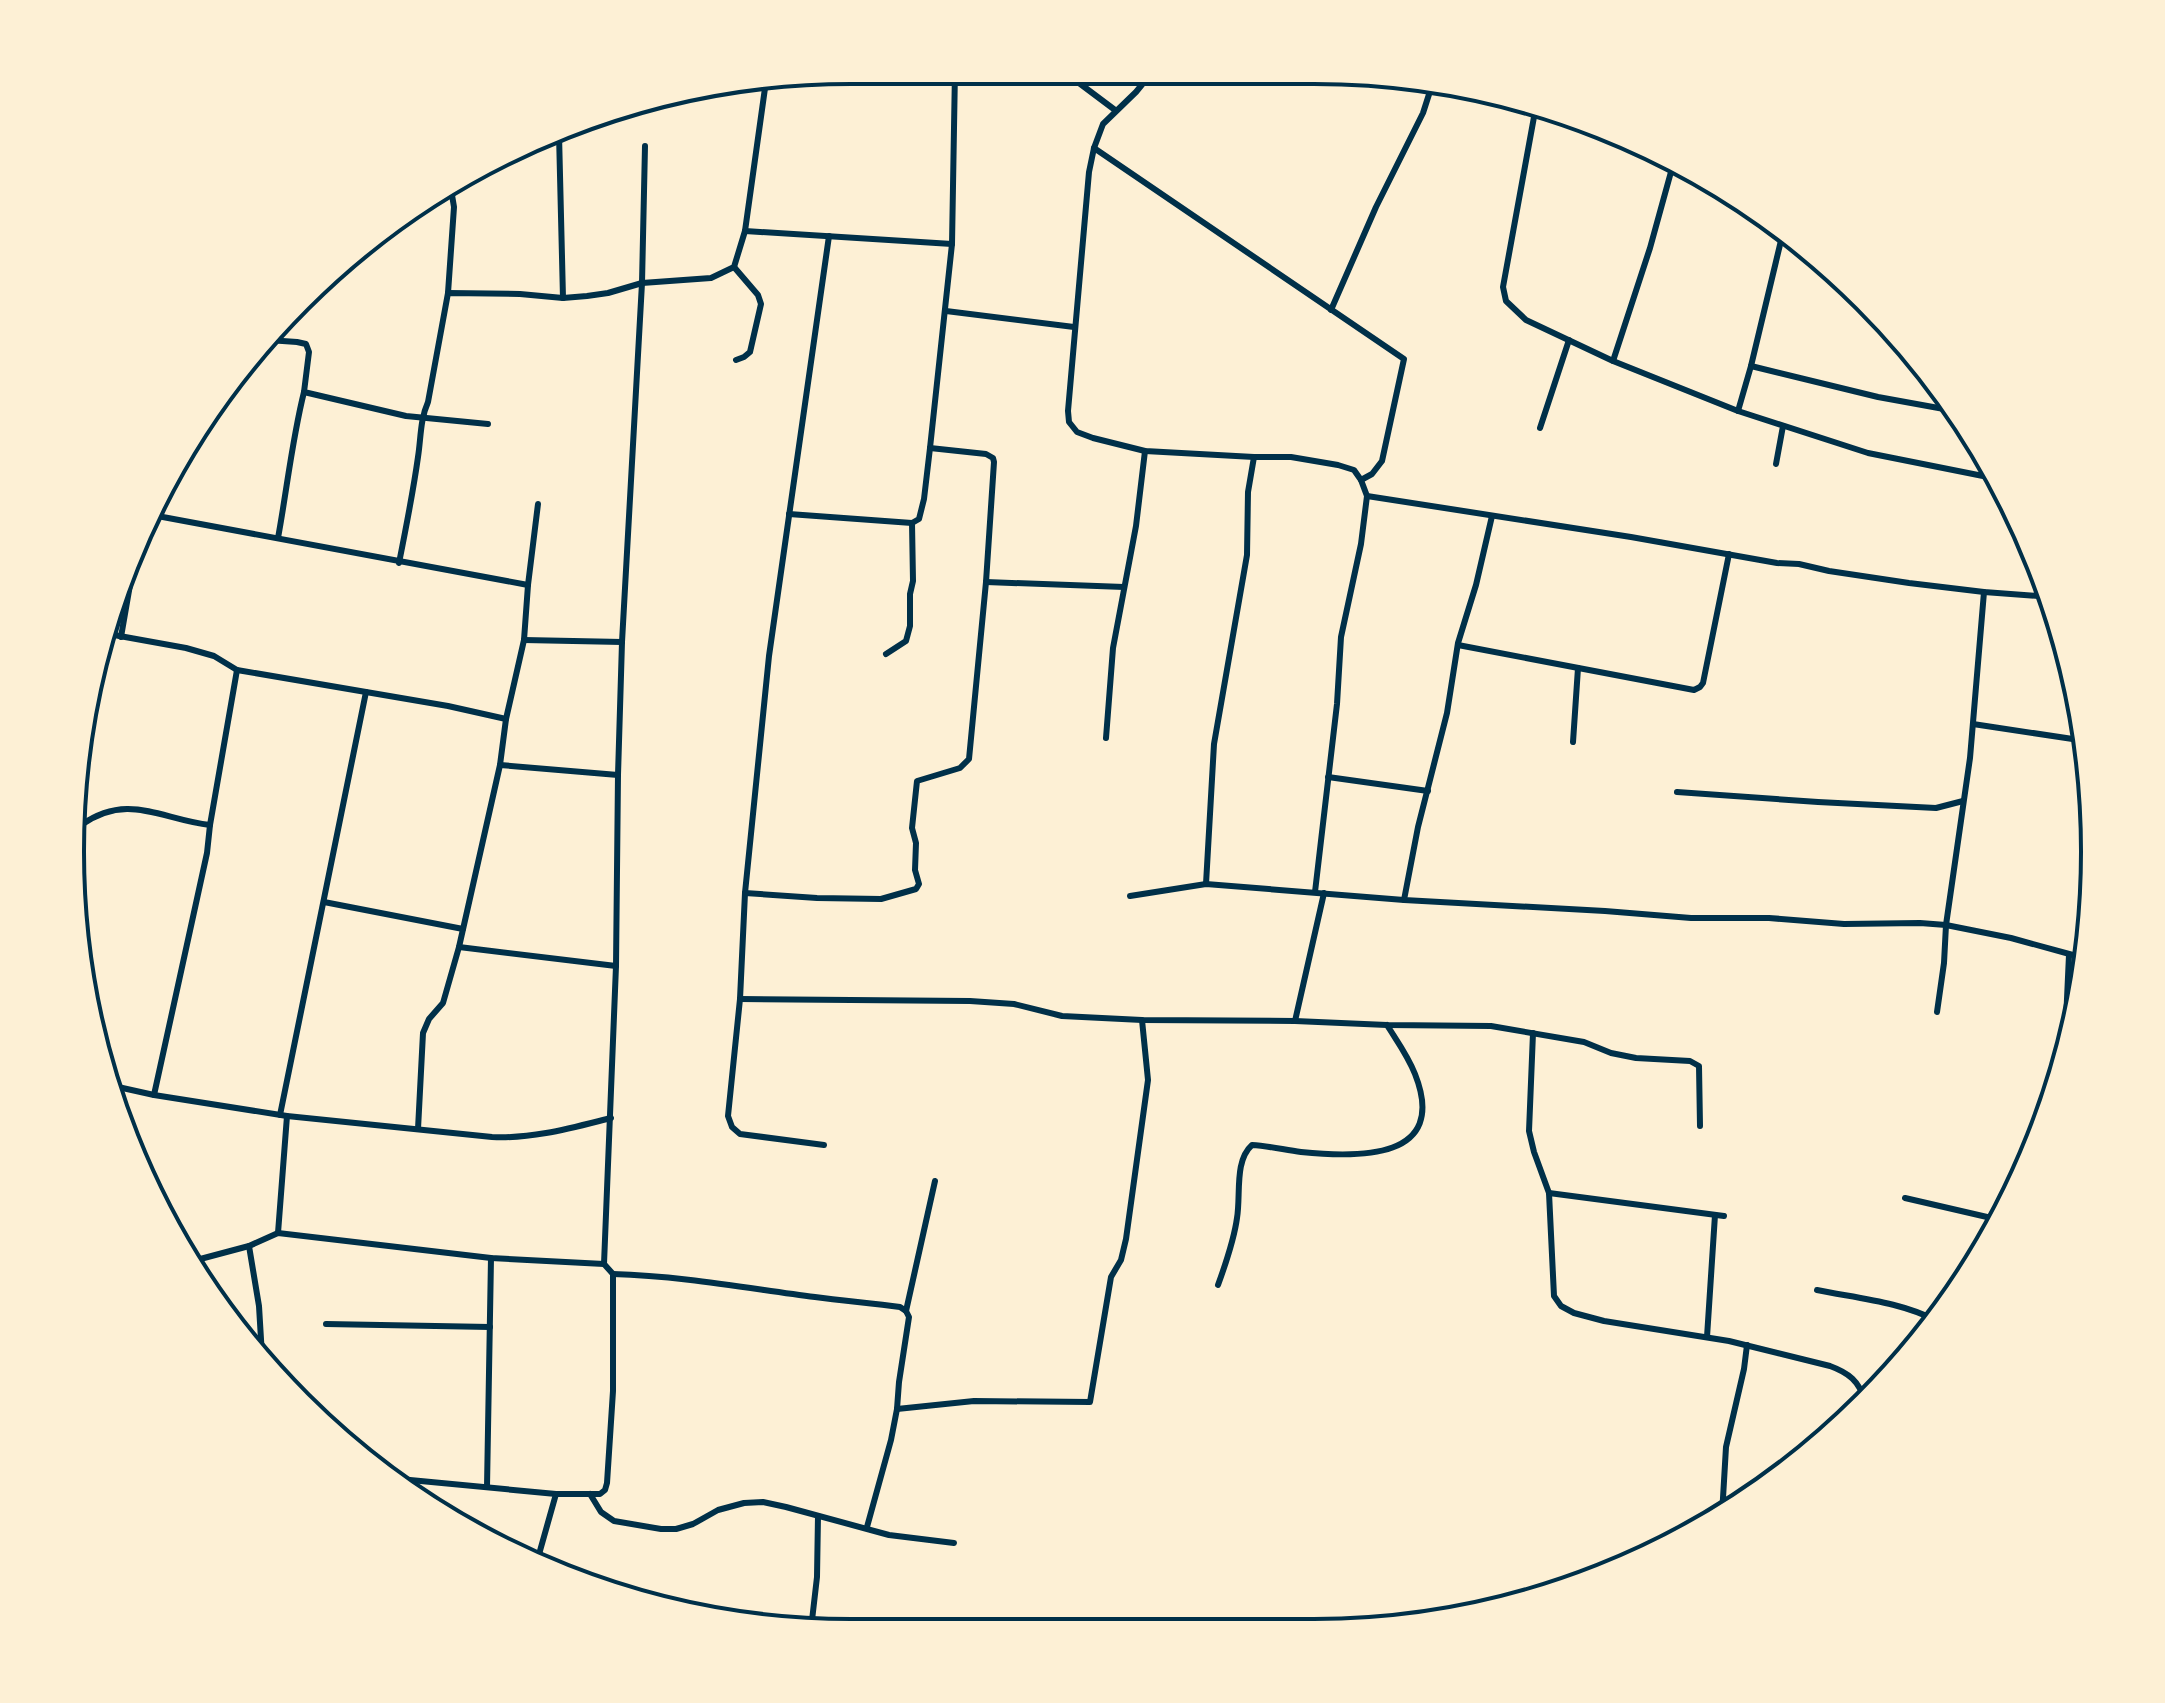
<svg xmlns="http://www.w3.org/2000/svg" width="2165" height="1703" viewBox="0 0 2165 1703" font-family="Jost,sans-serif">
  <style>
    .lines { fill: none; stroke-linecap: round; stroke-linejoin: round }
    .minor { stroke: #003049; stroke-width: 6 }
    .rim { fill: none; stroke: #003049; stroke-width: 4 }
  </style>
  <rect width="100%" height="100%" fill="#fdf0d5"/>
  <g class="lines">
    <g class="minor">
      <polyline points="1063,71 1115,110"/>
      <polyline points="1153,71 1136,92 1103,124 1094,148 1089,172 1068,411 1069,422 1077,432 1093,438 1145,451 1254,457 1291,457 1338,465 1354,470 1361,480 1367,496 1361,544 1341,637 1337,704 1315,892"/>
      <polyline points="1536,106 1503,287 1506,301 1526,320 1613,361 1738,411 1868,453 1998,479"/>
      <polyline points="559,134 563,298"/>
      <polyline points="1094,148 1404,359 1382,461 1372,474 1361,480"/>
      <polyline points="745,231 952,244"/>
      <polyline points="734,267 758,295 761,304 750,352 744,357 736,360"/>
      <polyline points="448,293 454,207 450,183"/>
      <polyline points="1331,310 1376,207 1423,113 1432,85"/>
      <polyline points="946,311 1074,327"/>
      <polyline points="268,340 297,342 306,344 309,352 304,392 406,416 488,424"/>
      <polyline points="1613,361 1650,248 1674,161"/>
      <polyline points="1751,366 1878,397 1955,411"/>
      <polyline points="1738,411 1751,366 1784,228"/>
      <polyline points="1540,428 1569,340"/>
      <polyline points="1776,464 1783,426"/>
      <polyline points="1367,496 1631,537 1777,563 1799,564 1829,571 1909,583 1984,592 2052,597"/>
      <polyline points="789,514 912,523 919,519 924,499 930,448 952,244 955,70"/>
      <polyline points="152,515 528,585"/>
      <path d="M278,538c9,-49 14,-98 26,-146"/>
      <path d="M399,563c7,-35 14,-70 19,-106 3,-19 2,-37 10,-55l20,-109 72,1 43,4 24,-2 21,-3 34,-10 69,-5 23,-11 11,-36 21,-150"/>
      <polyline points="986,582 1124,587"/>
      <polyline points="103,633 186,648 214,656 237,670"/>
      <polyline points="121,637 135,556"/>
      <polyline points="524,640 622,642"/>
      <polyline points="1458,645 1694,690 1700,687 1703,683 1729,554"/>
      <polyline points="886,654 906,641 910,626 910,594 913,581 912,523"/>
      <polyline points="1973,724 2086,741"/>
      <polyline points="1106,738 1113,648 1136,526 1145,451"/>
      <polyline points="1573,742 1578,668"/>
      <polyline points="500,765 618,775"/>
      <polyline points="1328,777 1428,791"/>
      <polyline points="1677,792 1818,802 1936,808 1963,801"/>
      <path d="M72,866l9,-41c47,-33 79,-6 129,0l27,-155 211,36 58,13"/>
      <polyline points="1206,884 1214,744 1247,555 1248,492 1254,457"/>
      <polyline points="745,893 817,898 881,899 916,889 919,884 915,870 916,843 912,828 917,781 960,768 969,759 986,582 994,462 993,458 986,454 930,448"/>
      <polyline points="1130,896 1206,884 1404,900 1605,911 1691,918 1769,918 1844,924 1920,923 1946,925 2011,938 2084,958"/>
      <polyline points="1404,900 1418,827 1447,713 1458,643 1476,585 1492,516"/>
      <polyline points="324,902 463,929"/>
      <polyline points="459,947 616,966"/>
      <polyline points="740,999 970,1001 1014,1004 1062,1016 1142,1020 1295,1021 1387,1025 1491,1026 1584,1042 1611,1053 1636,1058 1690,1061 1699,1066 1700,1126"/>
      <polyline points="1937,1012 1944,963 1946,925 1970,758 1984,592"/>
      <polyline points="1295,1021 1324,893"/>
      <path d="M1533,1033l-4,98 5,21 15,41 5,103 7,10 13,7 30,8 125,20 101,25c19,7 29,15 35,35"/>
      <polyline points="2064,1065 2069,955"/>
      <path d="M109,1085l45,10 133,21 205,21c41,2 79,-9 119,-19"/>
      <polyline points="154,1095 207,853 210,825"/>
      <polyline points="280,1115 366,692"/>
      <polyline points="418,1129 423,1033 429,1019 443,1003 459,947 500,765 506,719 524,640 528,585 538,504"/>
      <polyline points="824,1145 740,1134 732,1127 728,1116 740,999 745,893 769,656 829,236"/>
      <polyline points="1549,1193 1724,1216"/>
      <polyline points="1905,1198 2000,1220"/>
      <polyline points="278,1233 287,1116"/>
      <polyline points="249,1246 259,1306 262,1356"/>
      <polyline points="189,1262 249,1246 278,1233 491,1258 604,1264"/>
      <path d="M613,1274c69,2 133,14 202,23 28,4 57,6 85,10l6,4 3,6 -10,65 -2,27 -6,31 -24,87"/>
      <path d="M1218,1285c8,-22 16,-45 19,-67 4,-23 -3,-57 15,-73 17,1 33,5 49,7 58,6 148,8 114,-78 -7,-18 -18,-33 -28,-49"/>
      <path d="M1817,1290c39,8 85,12 120,31"/>
      <polyline points="906,1311 935,1181"/>
      <polyline points="326,1324 490,1327"/>
      <polyline points="1707,1337 1715,1215"/>
      <polyline points="897,1409 974,1401 1090,1402 1111,1277 1121,1260 1126,1239 1148,1080 1142,1020"/>
      <polyline points="389,1478 556,1494 600,1494 605,1490 607,1483 613,1391 613,1274 604,1264 616,966 618,775 622,642 642,283 645,146"/>
      <polyline points="487,1487 491,1258"/>
      <polyline points="590,1494 601,1512 614,1521 661,1529 676,1529 693,1524 718,1510 744,1503 763,1502 786,1507 889,1535 954,1543"/>
      <polyline points="1722,1515 1726,1447 1744,1369 1747,1345"/>
      <polyline points="536,1565 556,1494"/>
      <polyline points="811,1629 817,1577 818,1516"/>
      <polyline points="1307,1631 1310,1626 1316,1624 1369,1631"/>
    </g>
  </g>
  <path d="M0 0H2165V1703H0ZM851 84H1314A767 767 0 0 1 2081 851V852A767 767 0 0 1 1314 1619H851A767 767 0 0 1 84 852V851A767 767 0 0 1 851 84Z" fill="#fdf0d5" fill-rule="evenodd"/>
  <path class="rim" d="M851 84H1314A767 767 0 0 1 2081 851V852A767 767 0 0 1 1314 1619H851A767 767 0 0 1 84 852V851A767 767 0 0 1 851 84Z"/>
</svg>
